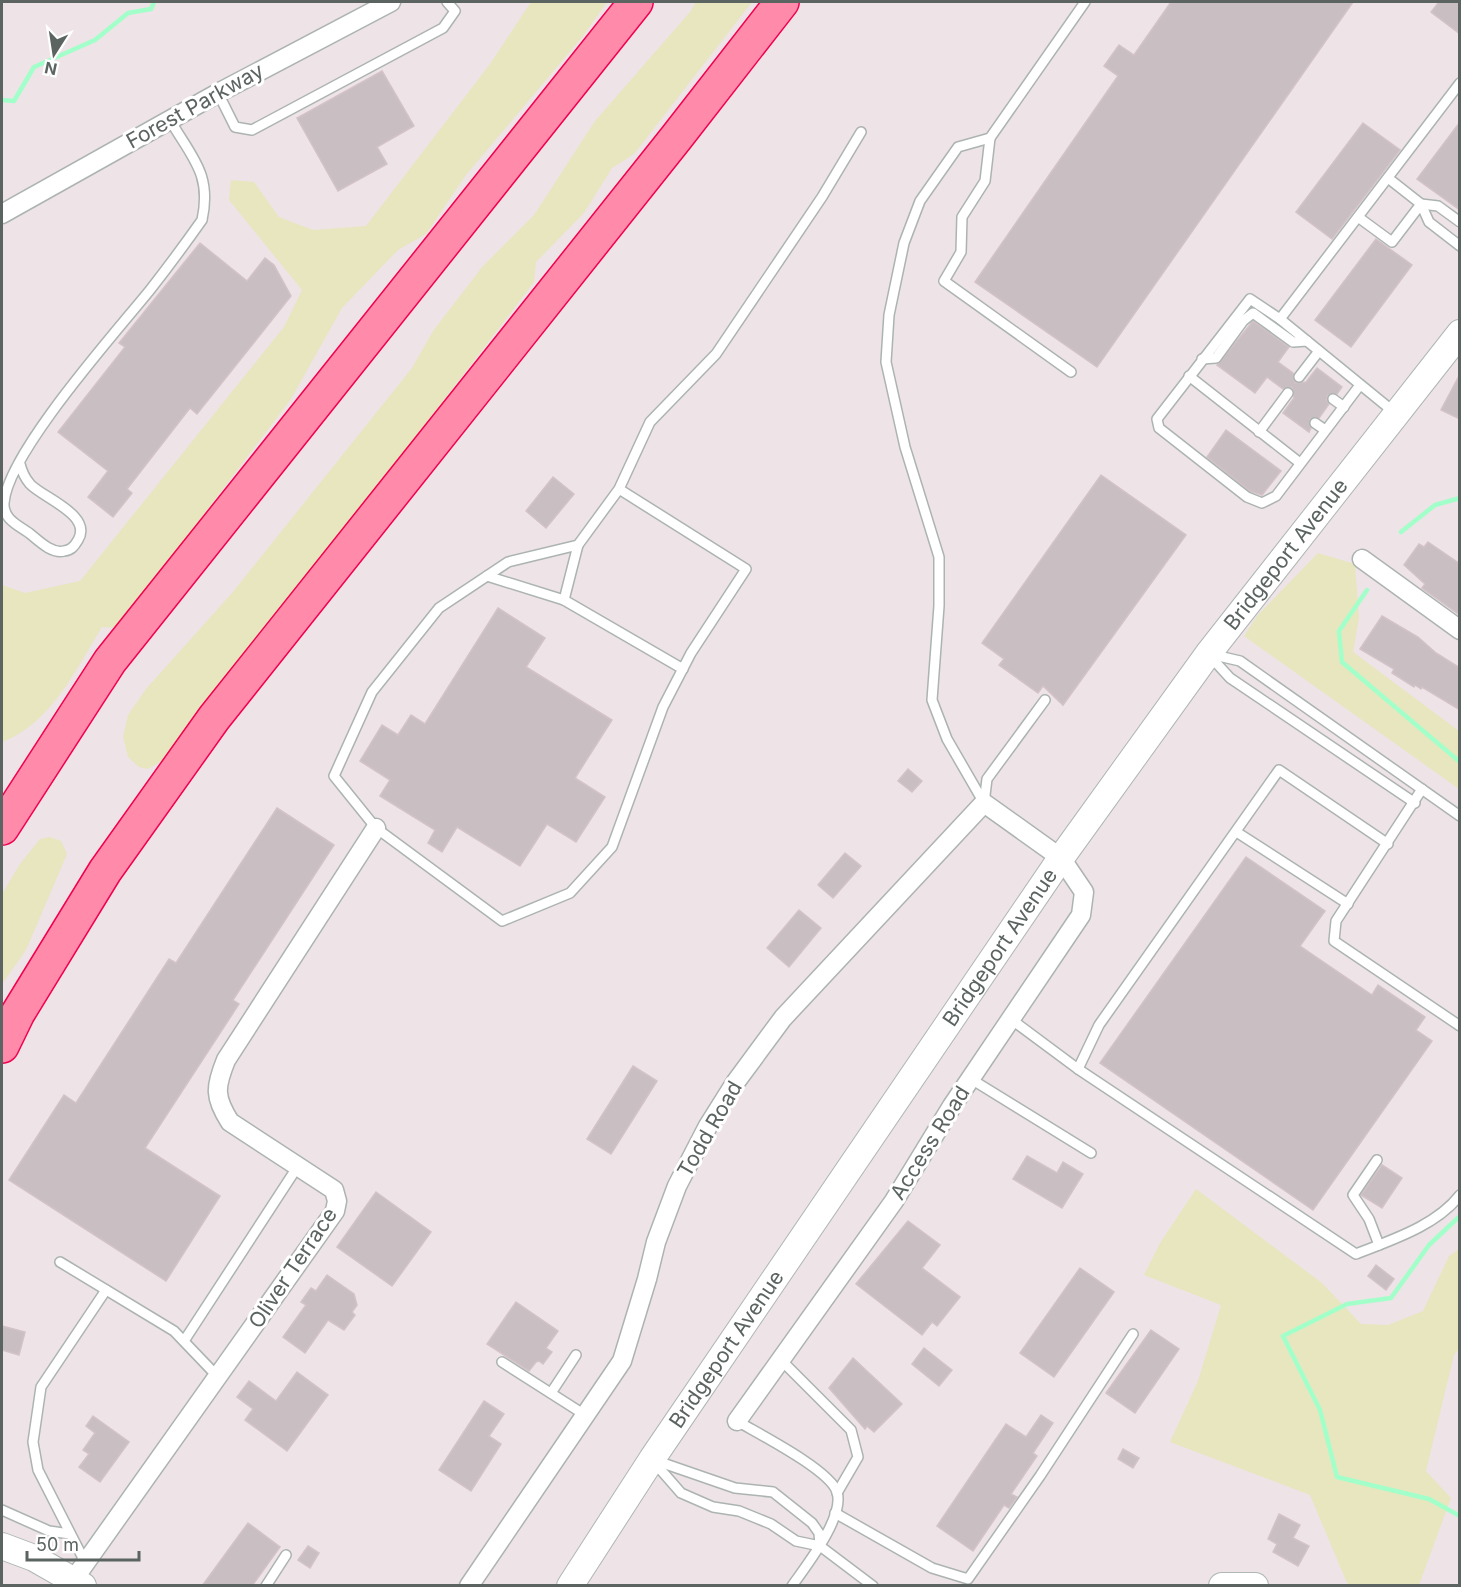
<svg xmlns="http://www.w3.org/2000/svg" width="1461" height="1587" viewBox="0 0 1461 1587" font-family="Inter,sans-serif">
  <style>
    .green { fill: #e7e6bf }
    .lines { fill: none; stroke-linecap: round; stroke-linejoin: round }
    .stream { stroke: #a3ffc9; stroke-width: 4.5 }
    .building { fill: #c9bfc2; stroke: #d3c2c7; stroke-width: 1.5 }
    .lane-casing { stroke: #acb4b1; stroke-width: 12 }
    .street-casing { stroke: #acb4b1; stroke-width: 21 }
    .secondary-casing { stroke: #aeb7b3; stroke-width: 28 }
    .highway-casing { stroke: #f20050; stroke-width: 36 }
    .lane { stroke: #fff; stroke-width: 9 }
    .street { stroke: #fff; stroke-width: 18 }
    .secondary { stroke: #fff; stroke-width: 26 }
    .highway { stroke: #ff8aaa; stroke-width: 33 }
    .labels { text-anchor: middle; stroke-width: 6; stroke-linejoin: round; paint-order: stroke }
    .street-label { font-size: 21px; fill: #5b6460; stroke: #fff }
  </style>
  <rect width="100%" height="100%" fill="#eee3e6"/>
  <g class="green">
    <path d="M531,2h76l-24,34 -117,139 -40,59 -28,16 -56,58 -51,91 -173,229 -16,-1c-26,42 -51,97 -100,115v-157l23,8 55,-12 204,-254 18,-37 -73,-90 2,-20 23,2 25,35 34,13 53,-4 124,-162z"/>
    <path d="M696,2h56l-118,152 -22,14 -28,45 -48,49 -2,20c-121,161 -248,317 -369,477l-17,10 -9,-2 -11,-10 -5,-20 5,-22 18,-26 86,-96 180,-225 21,-37 50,-65 51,-51 61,-94 95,-109z"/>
    <polygon points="1318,553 1355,564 1359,618 1353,652 1459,731 1459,789 1244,636 1257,616"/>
    <polygon points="50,837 61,841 67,854 26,950 2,984 2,894 20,864 40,839"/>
    <polygon points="1196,1189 1322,1283 1361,1324 1388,1325 1423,1311 1449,1256 1459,1249 1459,1349 1454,1355 1426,1471 1451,1498 1419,1585 1352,1586 1347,1583 1310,1495 1170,1442 1198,1381 1221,1305 1144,1275 1160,1243"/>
  </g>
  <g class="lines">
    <g class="stream">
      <polyline points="2,100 14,101 34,67 95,40 128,13 151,9 154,2"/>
      <polyline points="1401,532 1435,505 1460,498"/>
      <polyline points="1367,590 1339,631 1342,662 1460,762"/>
      <polyline points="1460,1216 1429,1245 1391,1298 1347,1304 1283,1336 1320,1410 1337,1477 1429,1499 1460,1516"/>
    </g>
  </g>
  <g class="building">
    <polygon points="1171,2 1353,2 1097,367 975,282 1118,76 1104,66 1119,45 1134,55"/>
    <polygon points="1439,2 1460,2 1460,34 1431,12"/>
    <polygon points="382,71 414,126 377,147 387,164 338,191 297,118"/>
    <polygon points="1460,122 1460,210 1417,179"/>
    <polygon points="1363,123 1400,150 1332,239 1296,212"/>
    <polygon points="1376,239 1412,265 1351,347 1315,320"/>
    <polygon points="200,243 247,281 265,258 274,265 291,296 197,414 190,408 127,489 132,493 113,517 88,497 108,471 58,432 125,347 119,343"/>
    <polygon points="1253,321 1289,347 1278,362 1293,373 1295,383 1306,382 1317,368 1342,387 1337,394 1328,395 1326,399 1329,404 1319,418 1310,419 1311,428 1309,432 1283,413 1294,398 1292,387 1283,389 1267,377 1255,393 1217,365"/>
    <polygon points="1460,374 1460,419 1441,410"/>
    <polygon points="1226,430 1281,471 1262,495 1250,491 1207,457"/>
    <polygon points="1101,475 1186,535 1063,705 1043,686 1038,693 999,665 1004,659 982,643"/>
    <polygon points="553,477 574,494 546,528 526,511"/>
    <polygon points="1428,542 1460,564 1460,615 1422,588 1425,584 1404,565 1419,544 1424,547"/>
    <polygon points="498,608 545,638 526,667 612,720 575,778 605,797 576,842 547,824 520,866 457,827 442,852 428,843 435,830 380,796 390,780 360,761 382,725 398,735 411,715 425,724"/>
    <polygon points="1382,616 1418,637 1436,653 1460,668 1460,710 1422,687 1421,689 1415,685 1414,687 1392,673 1394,669 1360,649"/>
    <polygon points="908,769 922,781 912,792 898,781"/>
    <polygon points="277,808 334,845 233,1000 239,1004 145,1148 220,1196 166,1281 9,1180 64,1095 76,1103 169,959 176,963"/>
    <polygon points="845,853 861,866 833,898 818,885"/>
    <polygon points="1246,857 1325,911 1300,946 1372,995 1378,985 1425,1017 1416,1030 1432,1041 1313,1210 1100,1063"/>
    <polygon points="799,910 821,928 789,967 767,948"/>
    <polygon points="633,1066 657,1081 611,1154 587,1139"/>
    <polygon points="1027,1156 1057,1173 1063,1162 1083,1174 1062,1208 1013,1179"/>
    <polygon points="1382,1165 1402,1178 1382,1208 1361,1195"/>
    <polygon points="376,1192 431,1232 392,1286 337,1247"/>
    <polygon points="908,1221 940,1245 922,1268 960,1297 937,1326 932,1322 922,1335 856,1284"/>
    <polygon points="1376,1265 1394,1279 1386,1290 1368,1276"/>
    <polygon points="1080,1268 1114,1292 1054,1377 1020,1353"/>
    <polygon points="327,1275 354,1294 357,1305 352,1312 355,1315 344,1330 328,1320 305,1353 283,1337 306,1305 301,1302 311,1288 316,1291"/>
    <polygon points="516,1302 558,1331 546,1348 552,1352 543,1364 539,1361 536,1362 529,1371 487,1344"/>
    <polygon points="2,1326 25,1332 19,1355 2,1350"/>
    <polygon points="1151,1330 1179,1349 1135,1413 1106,1393"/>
    <polygon points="924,1348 952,1370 939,1386 912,1364"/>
    <polygon points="853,1358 902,1404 874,1432 867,1426 865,1429 829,1388"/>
    <polygon points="297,1372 328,1395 287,1451 245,1420 253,1409 237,1397 249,1381 276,1401"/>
    <polygon points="484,1401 504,1414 489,1436 501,1444 471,1491 439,1470"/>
    <polygon points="1041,1415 1053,1423 1033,1453 1037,1456 1011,1494 1017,1497 1009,1508 1004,1505 973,1551 937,1526 1006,1424 1026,1437"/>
    <polygon points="93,1416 129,1442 100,1482 79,1467 89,1454 83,1450 95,1433 86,1426"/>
    <polygon points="1123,1449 1139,1458 1133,1468 1118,1459"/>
    <polygon points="1279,1514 1300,1525 1293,1538 1309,1546 1298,1566 1273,1552 1277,1544 1268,1539"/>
    <polygon points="248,1523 280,1547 252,1586 202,1586"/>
    <polygon points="308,1546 319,1553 310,1568 298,1560"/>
  </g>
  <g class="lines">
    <defs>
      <g id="lane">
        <polyline points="218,93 235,127 252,130 443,28 455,11 447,2"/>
        <polyline points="990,138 985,181 962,217 961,252 944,281 1071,372"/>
        <polyline points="1388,178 1421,204 1429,222 1460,246"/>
        <polyline points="1421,204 1438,206 1460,222"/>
        <polyline points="1358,217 1392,242 1421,204"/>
        <polyline points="1280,319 1460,83"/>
        <polyline points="1202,359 1216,358 1243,321 1253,313 1293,342 1307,341"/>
        <polyline points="1189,376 1300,463"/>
        <polyline points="1299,377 1319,351"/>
        <polyline points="1360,385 1276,496 1262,503 1247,497 1159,428 1157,419 1250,299 1280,319 1394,412"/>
        <polyline points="1333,399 1344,407"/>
        <polyline points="1315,423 1325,430"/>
        <polyline points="1259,432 1288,393"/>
        <path d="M20,464c2,8 4,13 10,20 13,14 63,31 48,56 -4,7 -7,10 -14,11 -13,3 -26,-11 -35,-18 -11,-8 -26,-14 -25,-30 3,-49 112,-171 146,-213 18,-23 35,-46 52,-70 10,-46 -10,-62 -32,-100"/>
        <polyline points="619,489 746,569 691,653 663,707 612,847 570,893 502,921 376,828 334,776 372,692 439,608 508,562 578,545 619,489 650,422 716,354 822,197 861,132"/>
        <polyline points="578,545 564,600 683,669"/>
        <polyline points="487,576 564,600"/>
        <polyline points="1210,654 1240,661 1460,816"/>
        <polyline points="1209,655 1230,678 1415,803"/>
        <polyline points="1422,789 1336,921 1334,941 1460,1026"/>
        <polyline points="984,803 947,739 932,700 939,606 939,557 905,447 886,362 889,315 904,243 920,201 958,147 990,138 1085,2"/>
        <polyline points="984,803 987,779 1045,700"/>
        <polyline points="1238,833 1348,904"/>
        <path d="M1012,1020l66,49 278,185c35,-14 80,-28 104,-59"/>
        <polyline points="1078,1069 1099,1025 1279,770 1388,844"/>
        <polyline points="971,1079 1091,1153"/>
        <polyline points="1377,1160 1353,1195 1369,1219 1379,1245"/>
        <polyline points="60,1262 174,1331 218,1377"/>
        <polyline points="184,1341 298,1166"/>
        <polyline points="781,1360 851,1430 858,1457 837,1493"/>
        <polyline points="502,1362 585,1415"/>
        <polyline points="551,1393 576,1355"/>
        <path d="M737,1421c22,13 93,49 100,71 8,25 -31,74 -45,94"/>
        <polyline points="654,1460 735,1488 773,1492 812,1523 819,1533 820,1546"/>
        <polyline points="653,1461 681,1493 713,1507 739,1511 771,1524 796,1541 820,1546 873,1586"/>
        <polyline points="2,1510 49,1531 70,1534"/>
        <polyline points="835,1513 932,1568 968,1579 1040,1476 1133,1334"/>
        <polyline points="86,1564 38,1470 33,1442 41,1387 106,1290"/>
        <polyline points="266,1586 286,1555"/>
      </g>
      <g id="street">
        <polyline points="2,214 218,93 391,2"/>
        <polyline points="1362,559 1460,630"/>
        <path d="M74,1579l261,-368 2,-10 -3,-11 -104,-68c-16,-25 -15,-35 -4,-62l150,-232"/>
        <polyline points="469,1586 622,1361 647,1279 656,1242 677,1186 708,1126 735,1083 783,1018 984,803 1061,858 1084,892 1081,915 952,1106 894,1201 737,1421"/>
      </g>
      <g id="secondary">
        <polyline points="2,1546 34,1558 83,1586"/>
        <path id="s1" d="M570,1586l82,-127 409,-601 147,-204 252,-321"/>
        <polyline points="1222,1586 1255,1586"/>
      </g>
      <g id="highway">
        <polyline points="2,828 110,661 636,2"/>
        <polyline points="2,1046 18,1013 105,871 214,718 676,138 782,2"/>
      </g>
    </defs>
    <use href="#lane" class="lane-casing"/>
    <use href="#street" class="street-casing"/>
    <use href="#secondary" class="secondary-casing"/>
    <use href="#highway" class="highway-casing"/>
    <use href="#lane" class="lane"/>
    <use href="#street" class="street"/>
    <use href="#secondary" class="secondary"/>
    <use href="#highway" class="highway"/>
  </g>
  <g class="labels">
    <g class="street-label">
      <text transform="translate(195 106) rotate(-29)" y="7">Forest Parkway</text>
      <text dy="7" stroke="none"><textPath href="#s1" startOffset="1256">Bridgeport Avenue</textPath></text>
      <text dy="7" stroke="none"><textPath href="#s1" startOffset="770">Bridgeport Avenue</textPath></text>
      <text transform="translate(710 1129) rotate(-60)" y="7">Todd Road</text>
      <text transform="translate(930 1143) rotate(-58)" y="7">Access Road</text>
      <text transform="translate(293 1268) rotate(-56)" y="7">Oliver Terrace</text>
      <text dy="7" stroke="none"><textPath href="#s1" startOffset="284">Bridgeport Avenue</textPath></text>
    </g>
  </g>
  <rect width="1461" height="1587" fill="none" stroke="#5b6460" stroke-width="6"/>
  <g transform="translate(54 54) rotate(192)" stroke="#ffffff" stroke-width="4.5" paint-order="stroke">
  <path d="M0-4.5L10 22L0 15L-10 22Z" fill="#5b6460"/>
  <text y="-9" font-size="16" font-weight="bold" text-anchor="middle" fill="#5b6460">N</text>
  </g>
  <path d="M27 1551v9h112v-9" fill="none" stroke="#5b6460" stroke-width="3"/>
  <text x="36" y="1551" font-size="18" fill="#5b6460" stroke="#ffffff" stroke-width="4.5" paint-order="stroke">50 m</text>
</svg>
